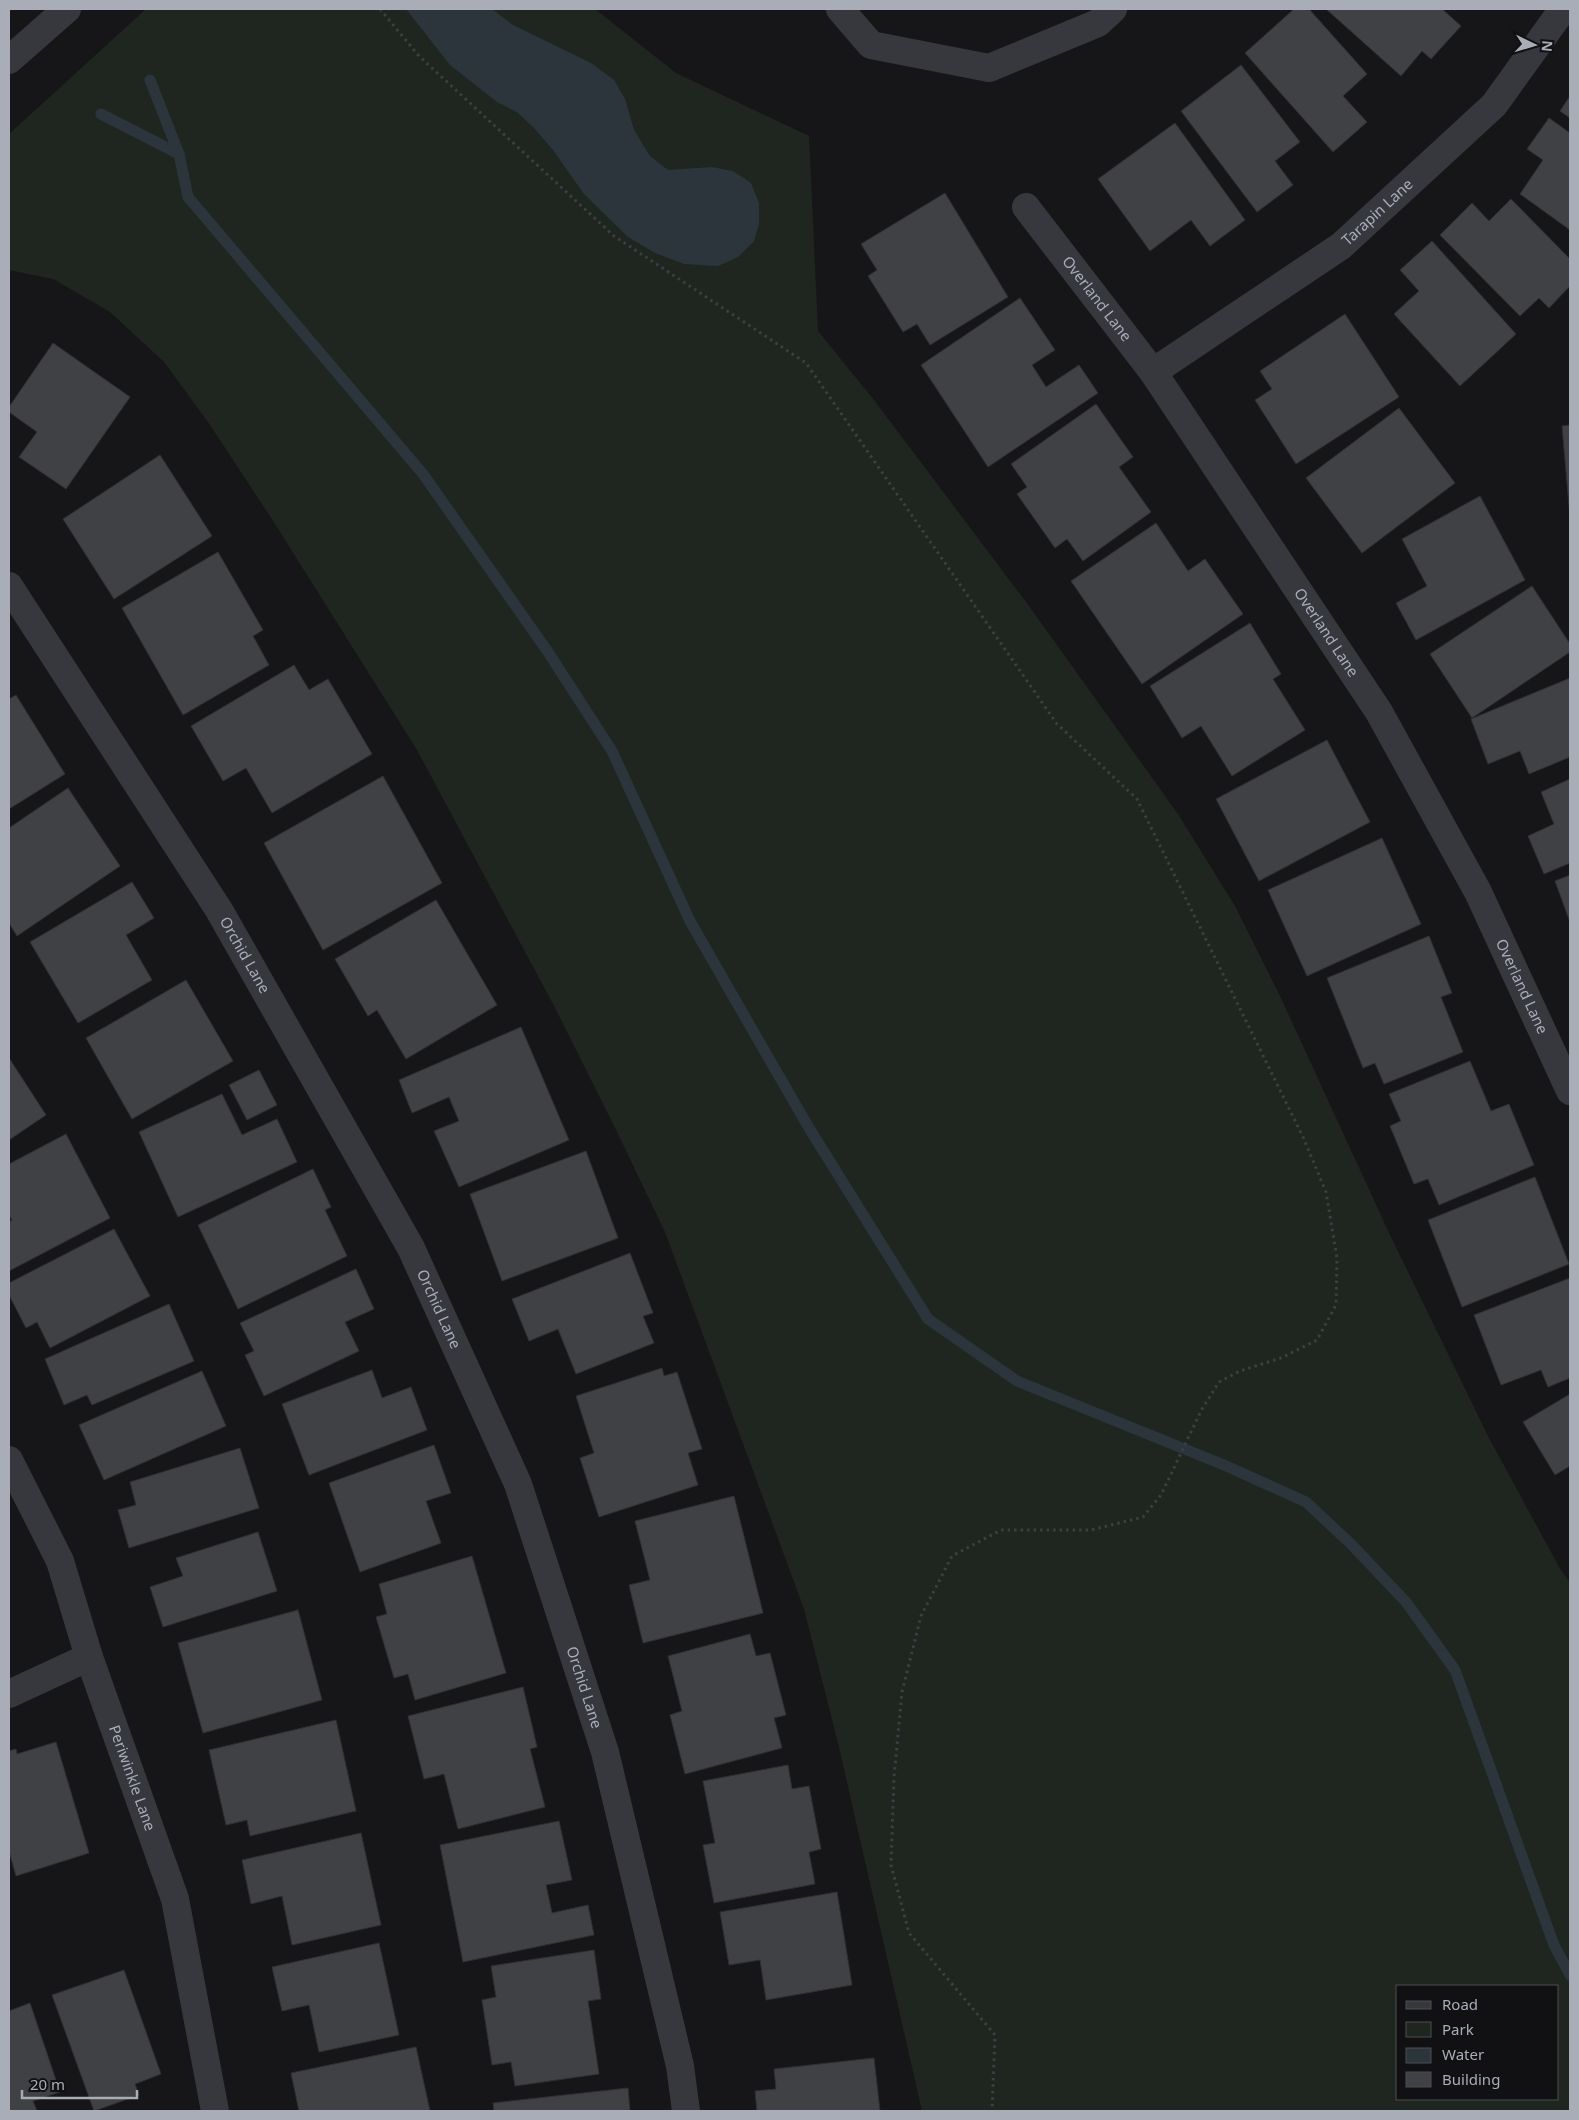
<svg xmlns="http://www.w3.org/2000/svg" width="1579" height="2120" viewBox="0 0 1579 2120" font-family="'Noto Sans',sans-serif">
  <style>
    .green { fill: #1e261f; fill-rule: evenodd }
    .water { fill: #2c353c }
    .lines { fill: none; stroke-linecap: round; stroke-linejoin: round }
    .stream { stroke: #2c353c; stroke-width: 11 }
    .building { fill: #404145; stroke: #303034 }
    .path { stroke: #3d3f44; stroke-width: 3; stroke-dasharray: 2.5 4; stroke-linecap: butt }
    .minor { stroke: #37383d; stroke-width: 28 }
    .labels { text-anchor: middle; stroke-width: 4; stroke-linejoin: round; paint-order: stroke }
    .street-label { font-size: 15px; fill: #a8adb8; stroke: #111113 }
  </style>
  <rect width="100%" height="100%" fill="#161618"/>
  <path class="green" d="M146,9h449l81,64 133,63 9,195 56,69 155,206 149,208 57,92 45,90 110,239 99,203 69,127 12,18v528h-648l-84,-368 -34,-134 -139,-377 -49,-102 -63,-126 -136,-254 -142,-226 -67,-102 -44,-60 -54,-50 -57,-33 -44,-9v-136zM1398,1986h160v113h-160z"/>
  <polygon class="water" points="406,9 492,9 513,25 591,63 614,80 625,99 634,130 650,156 668,170 712,167 733,171 751,183 759,203 759,224 754,241 738,257 718,266 684,264 655,253 628,237 584,194 553,150 534,128 517,112 497,102 450,65"/>
  <g class="lines">
    <g class="stream">
      <polyline points="150,80 179,154 188,197 423,474 548,652 612,751 690,921 745,1017 809,1128 928,1319 1017,1381 1224,1465 1306,1502 1351,1544 1406,1602 1455,1670 1554,1945 1570,1975"/>
      <polyline points="101,114 179,154"/>
    </g>
  </g>
  <g class="building">
    <polygon points="1294,9 1309,9 1367,74 1343,96 1367,122 1333,152 1245,53"/>
    <polygon points="1326,9 1442,9 1461,26 1431,59 1422,51 1401,76"/>
    <polygon points="1241,65 1300,142 1275,161 1293,185 1257,212 1181,111"/>
    <polygon points="1570,96 1570,118 1560,111"/>
    <polygon points="1549,118 1570,133 1570,230 1520,194 1543,160 1527,149"/>
    <polygon points="1175,123 1245,220 1210,246 1191,220 1150,251 1098,179"/>
    <polygon points="945,193 1008,297 930,345 917,324 903,332 868,276 877,270 861,244"/>
    <polygon points="1511,199 1570,259 1570,286 1549,308 1539,298 1520,316 1440,235 1472,203 1489,221"/>
    <polygon points="1432,241 1516,334 1460,386 1394,314 1419,291 1400,270"/>
    <polygon points="1020,298 1055,350 1032,365 1046,387 1079,365 1098,393 988,467 921,365"/>
    <polygon points="1345,314 1399,397 1296,464 1255,400 1272,389 1260,371"/>
    <polygon points="53,343 130,397 66,489 19,457 37,432 9,412 9,407"/>
    <polygon points="1096,404 1133,457 1119,467 1151,512 1083,561 1067,539 1055,548 1017,494 1027,487 1011,464"/>
    <polygon points="1399,408 1455,483 1362,553 1306,478"/>
    <polygon points="1570,425 1570,517 1562,426"/>
    <polygon points="160,455 212,536 114,599 63,519"/>
    <polygon points="1480,496 1525,580 1416,640 1396,603 1427,586 1402,539"/>
    <polygon points="1156,523 1188,571 1205,559 1243,614 1142,684 1071,581"/>
    <polygon points="218,552 263,630 253,636 269,665 183,715 122,608"/>
    <polygon points="1532,586 1570,644 1570,652 1472,718 1430,654"/>
    <polygon points="1250,623 1281,674 1273,679 1305,730 1232,776 1201,726 1182,738 1150,686"/>
    <polygon points="294,665 309,690 328,679 372,754 272,813 246,768 223,781 191,726"/>
    <polygon points="1570,678 1570,757 1529,774 1520,751 1488,764 1471,719"/>
    <polygon points="16,695 65,774 9,809 9,699"/>
    <polygon points="1327,740 1370,822 1259,881 1216,799"/>
    <polygon points="383,776 442,883 323,950 264,843"/>
    <polygon points="1570,779 1570,863 1544,874 1528,836 1554,824 1541,792"/>
    <polygon points="68,788 120,866 17,936 9,923 9,828"/>
    <polygon points="1382,838 1421,924 1307,976 1268,890"/>
    <polygon points="1570,875 1570,922 1555,881"/>
    <polygon points="132,882 154,918 126,935 152,980 78,1023 30,942"/>
    <polygon points="436,900 497,1005 406,1059 377,1010 368,1016 335,959"/>
    <polygon points="1429,936 1452,993 1441,997 1463,1052 1384,1084 1375,1063 1363,1068 1327,978"/>
    <polygon points="186,980 233,1061 132,1119 86,1038"/>
    <polygon points="521,1027 569,1140 459,1187 434,1131 459,1121 449,1097 412,1113 399,1080"/>
    <polygon points="9,1058 46,1115 9,1140"/>
    <polygon points="1470,1061 1491,1111 1509,1104 1534,1165 1439,1205 1428,1179 1414,1184 1390,1126 1401,1121 1389,1094"/>
    <polygon points="259,1070 277,1105 247,1120 229,1085"/>
    <polygon points="222,1094 242,1135 277,1119 297,1162 178,1217 139,1132"/>
    <polygon points="66,1134 110,1218 9,1271 9,1222 12,1220 9,1215 9,1164"/>
    <polygon points="586,1151 618,1238 502,1281 470,1194"/>
    <polygon points="313,1169 331,1207 325,1210 347,1256 238,1309 198,1225"/>
    <polygon points="1535,1177 1569,1264 1462,1307 1428,1220"/>
    <polygon points="114,1229 150,1296 50,1348 37,1322 26,1328 9,1295 9,1283"/>
    <polygon points="630,1253 653,1313 643,1316 654,1343 576,1374 558,1329 529,1341 512,1299"/>
    <polygon points="356,1269 374,1309 345,1322 359,1351 264,1396 245,1355 254,1351 240,1323"/>
    <polygon points="1570,1278 1570,1378 1548,1387 1541,1370 1501,1385 1474,1315"/>
    <polygon points="169,1304 194,1361 92,1405 87,1395 64,1405 45,1359"/>
    <polygon points="662,1368 664,1376 677,1372 702,1449 688,1453 698,1485 599,1517 580,1458 594,1453 576,1396"/>
    <polygon points="372,1370 382,1398 411,1387 427,1430 309,1475 282,1404"/>
    <polygon points="202,1371 226,1426 104,1480 79,1425"/>
    <polygon points="1570,1394 1570,1466 1555,1475 1523,1422"/>
    <polygon points="434,1445 451,1493 426,1501 441,1543 360,1572 329,1483"/>
    <polygon points="240,1448 259,1508 129,1548 118,1510 136,1505 130,1482"/>
    <polygon points="734,1496 763,1613 643,1643 629,1585 650,1580 635,1521"/>
    <polygon points="258,1532 277,1591 163,1627 150,1587 183,1576 176,1558"/>
    <polygon points="472,1556 506,1673 415,1700 408,1674 394,1678 376,1617 387,1614 379,1584"/>
    <polygon points="298,1610 322,1700 203,1733 178,1643"/>
    <polygon points="750,1634 756,1656 770,1653 786,1715 774,1718 782,1748 685,1774 670,1715 682,1711 668,1656"/>
    <polygon points="523,1687 537,1747 530,1749 545,1807 458,1829 444,1774 424,1779 408,1716"/>
    <polygon points="336,1720 356,1811 250,1836 247,1820 226,1825 209,1750"/>
    <polygon points="56,1742 89,1853 16,1876 9,1851 9,1751 16,1749 17,1754"/>
    <polygon points="788,1765 792,1789 809,1786 821,1849 809,1852 815,1884 714,1903 703,1845 715,1843 703,1781"/>
    <polygon points="559,1821 572,1880 546,1885 552,1913 588,1905 594,1935 463,1962 440,1845"/>
    <polygon points="361,1833 381,1925 292,1945 282,1896 251,1904 242,1860"/>
    <polygon points="837,1892 852,1985 766,2000 760,1960 729,1965 720,1912"/>
    <polygon points="379,1943 399,2035 319,2052 309,2005 282,2011 272,1967"/>
    <polygon points="594,1950 601,1999 588,2001 599,2074 515,2086 511,2062 492,2065 482,2000 496,1997 491,1966"/>
    <polygon points="124,1970 161,2074 135,2084 139,2095 94,2111 52,1995"/>
    <polygon points="30,2003 60,2092 33,2101 37,2111 9,2111 9,2011"/>
    <polygon points="416,2047 430,2111 299,2111 291,2073"/>
    <polygon points="874,2058 880,2111 757,2111 755,2091 776,2089 774,2069"/>
    <polygon points="628,2088 630,2111 494,2111 493,2103"/>
  </g>
  <g class="lines">
    <polyline class="path" points="380,9 419,56 614,236 806,363 1057,724 1137,799 1303,1137 1326,1192 1337,1258 1336,1305 1317,1340 1281,1358 1240,1371 1219,1382 1202,1409 1161,1495 1143,1517 1091,1530 1001,1530 952,1556 921,1616 902,1692 894,1777 891,1865 909,1933 995,2035 992,2111"/>
    <g class="minor">
      <polyline points="840,9 871,45 989,68 1098,23 1113,9"/>
      <polyline points="9,60 67,9"/>
      <path id="s1" d="M1026,207l127,165 226,340 99,180 92,199"/>
      <path id="s2" d="M1153,372l188,-126 153,-141 69,-96"/>
      <path id="s3" d="M9,586l210,324 192,338 107,236 87,268 75,314 6,45"/>
      <path id="s4" d="M9,1460l51,101 29,96 86,242 40,212"/>
      <polyline points="9,1694 89,1657"/>
    </g>
  </g>
  <g class="labels">
    <g class="street-label">
      <text dy="5" stroke="none"><textPath href="#s2" startOffset="276">Tarapin Lane</textPath></text>
      <text dy="5" stroke="none"><textPath href="#s1" startOffset="116">Overland Lane</textPath></text>
      <text dy="5" stroke="none"><textPath href="#s1" startOffset="521">Overland Lane</textPath></text>
      <text dy="5" stroke="none"><textPath href="#s3" startOffset="438">Orchid Lane</textPath></text>
      <text dy="5" stroke="none"><textPath href="#s1" startOffset="926">Overland Lane</textPath></text>
      <text dy="5" stroke="none"><textPath href="#s3" startOffset="842">Orchid Lane</textPath></text>
      <text dy="5" stroke="none"><textPath href="#s3" startOffset="1248">Orchid Lane</textPath></text>
      <text dy="5" stroke="none"><textPath href="#s4" startOffset="342">Periwinkle Lane</textPath></text>
    </g>
  </g>
  <rect width="1579" height="2120" fill="none" stroke="#a8adb8" stroke-width="20"/>
  <rect x="1396" y="1985" width="162" height="115" fill="#111113" stroke="#4d4f55"/>
  <rect x="1406" y="2001" width="25" height="8" fill="#37383d" stroke="#4d4f55"/>
  <text x="1442" y="2010" font-size="15" fill="#a8adb8">Road</text>
  <rect x="1406" y="2022" width="25" height="15" fill="#1e261f" stroke="#4d4f55"/>
  <text x="1442" y="2035" font-size="15" fill="#a8adb8">Park</text>
  <rect x="1406" y="2048" width="25" height="15" fill="#2c353c" stroke="#4d4f55"/>
  <text x="1442" y="2060" font-size="15" fill="#a8adb8">Water</text>
  <rect x="1406" y="2072" width="25" height="15" fill="#404145" stroke="#4d4f55"/>
  <text x="1442" y="2085" font-size="15" fill="#a8adb8">Building</text>
  <g transform="translate(1534 45) rotate(95)" stroke="#111113" stroke-width="4" paint-order="stroke">
  <path d="M0-4L9 19L0 12L-9 19Z" fill="#a8adb8"/>
  <text y="-8" font-size="14" font-weight="bold" text-anchor="middle" fill="#a8adb8">N</text>
  </g>
  <path d="M22 2090v8h115v-8" fill="none" stroke="#a8adb8" stroke-width="2.5"/>
  <text x="30" y="2090" font-size="15" fill="#a8adb8" stroke="#111113" stroke-width="4" paint-order="stroke">20 m</text>
</svg>
